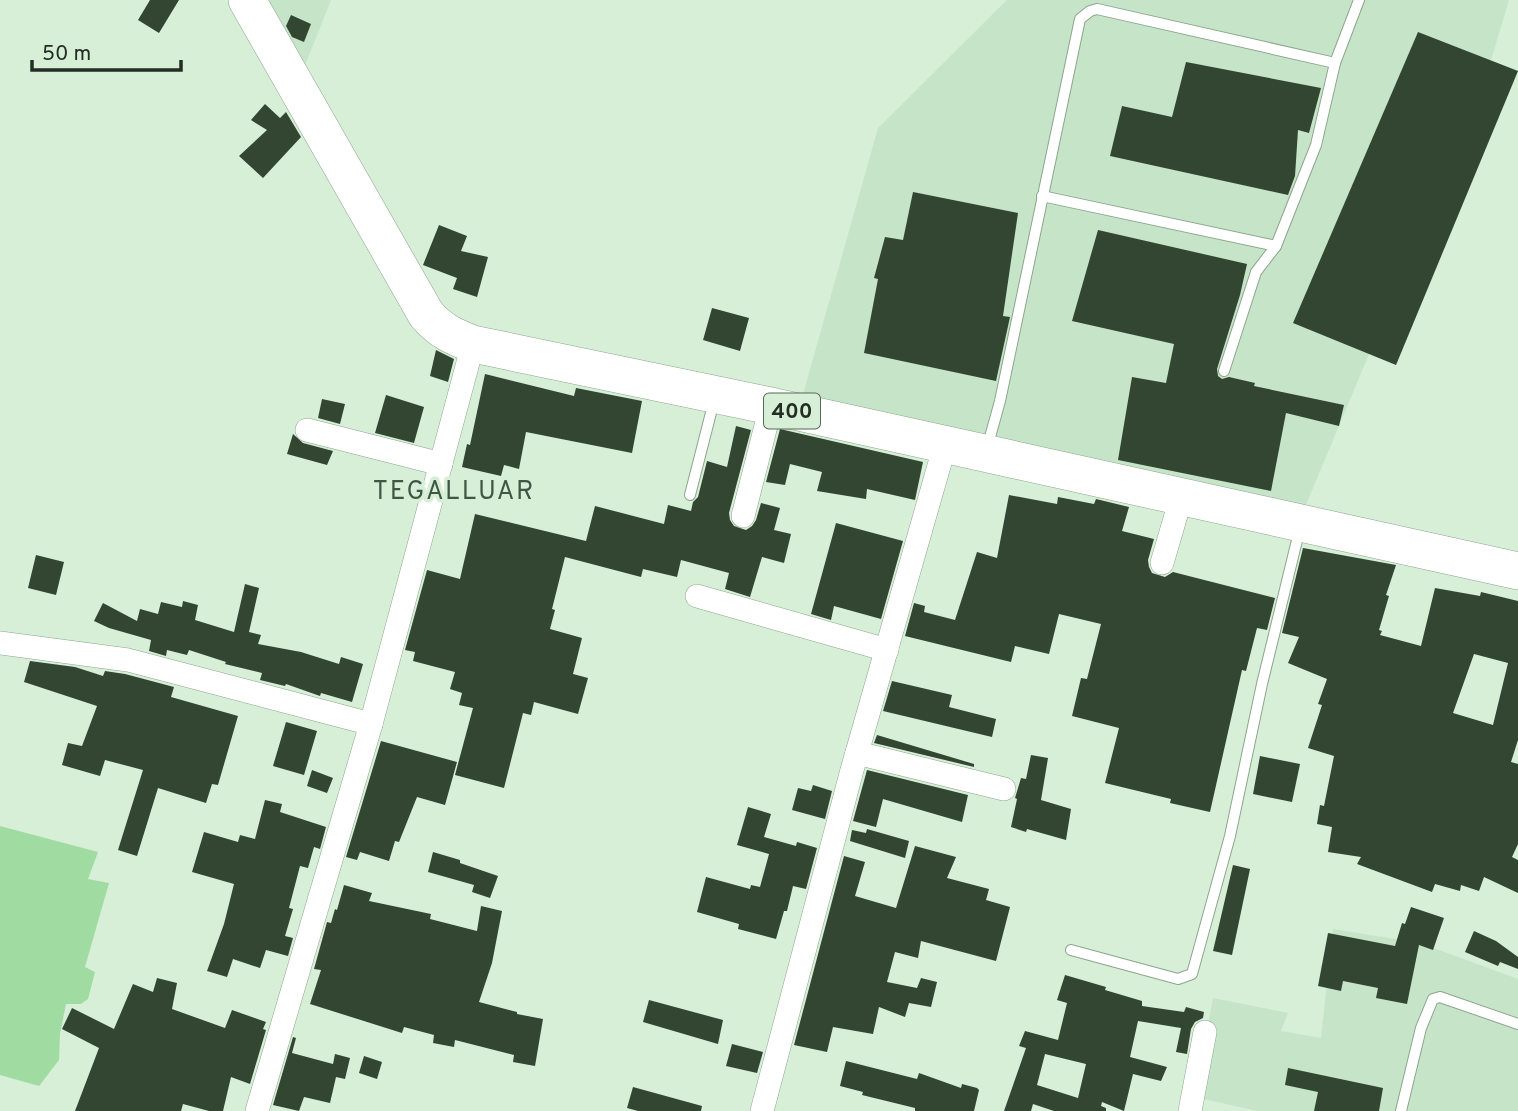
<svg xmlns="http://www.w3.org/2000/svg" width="1518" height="1111" viewBox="0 0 1518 1111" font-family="Overpass,sans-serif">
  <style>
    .built { fill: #c6e4c7 }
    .water { fill: #a0dca2 }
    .building { fill: #324632; fill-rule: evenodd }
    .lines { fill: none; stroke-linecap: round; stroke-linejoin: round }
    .lane-casing { stroke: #8da58d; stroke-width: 12 }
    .street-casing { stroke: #8da58d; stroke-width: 24 }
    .primary-casing { stroke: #8da58d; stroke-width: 38 }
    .lane { stroke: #fff; stroke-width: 10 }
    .street { stroke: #fff; stroke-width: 23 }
    .primary { stroke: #fff; stroke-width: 37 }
    .labels { text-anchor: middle; stroke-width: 7; stroke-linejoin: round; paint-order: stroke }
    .shield { fill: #d6efd6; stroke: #596759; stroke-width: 2 }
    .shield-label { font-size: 21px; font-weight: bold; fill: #242d24 }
    .quarter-label { font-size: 26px; letter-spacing: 2px; fill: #415742; stroke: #d6efd6 }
  </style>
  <rect width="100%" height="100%" fill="#d6efd6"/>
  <g class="built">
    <polygon points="257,0 331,0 300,78"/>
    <polygon points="1007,0 1509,0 1488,70 1305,507 800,405 878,128"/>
    <polygon points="1333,929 1420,943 1518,979 1518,1111 1257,1111 1195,1097 1213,998 1288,1013 1281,1031 1321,1038"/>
  </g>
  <polygon class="water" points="0,826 98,852 88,879 109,883 85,967 95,972 88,999 81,1004 66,1004 60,1034 59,1060 39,1086 0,1075"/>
  <g class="building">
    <polygon points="150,0 179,0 159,33 138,20"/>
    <polygon points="291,15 311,24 304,42 292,37 286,26"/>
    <polygon points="1418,32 1518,71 1396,365 1293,323"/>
    <polygon points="1186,62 1321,88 1309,133 1298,130 1295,176 1288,195 1110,156 1122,106 1172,117"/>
    <polygon points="265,104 280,118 286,112 301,137 263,178 239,156 267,130 251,120"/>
    <polygon points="913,192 1018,213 1003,316 1010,317 996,381 864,353 878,279 874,278 885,237 903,240"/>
    <polygon points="439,225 467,236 461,251 488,257 477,297 453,289 457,278 423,265"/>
    <polygon points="1098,230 1247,264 1240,295 1217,369 1218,376 1222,379 1229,377 1255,383 1254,386 1344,405 1339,426 1286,413 1271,491 1118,460 1132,377 1166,383 1174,344 1072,321"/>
    <polygon points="712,308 749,318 740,351 703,340"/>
    <polygon points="436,350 454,359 448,382 430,376"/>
    <polygon points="485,374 574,396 576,388 642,401 632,453 526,432 519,469 504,465 501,476 462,467 467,444 470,445"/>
    <polygon points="386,395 424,407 414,443 375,433"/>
    <polygon points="322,399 345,404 340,424 318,418"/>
    <polygon points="736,426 751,430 729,513 730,520 734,526 746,530 752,526 756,520 761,503 780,508 774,530 791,534 784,563 762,557 750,597 725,589 729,573 681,560 677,577 643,569 641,577 565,557 552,609 555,610 550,629 582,638 573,674 588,678 578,714 534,702 531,715 523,713 504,788 455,775 473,708 459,705 462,693 450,689 455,672 413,661 415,652 405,650 427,570 460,579 475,514 586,541 595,506 664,524 668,505 691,511 693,502 698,497 707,461 727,467"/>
    <polygon points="780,429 923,462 915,500 867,489 866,499 817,491 822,472 790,464 785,485 766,482"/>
    <polygon points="293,434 303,443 333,451 327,465 287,454"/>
    <polygon points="1009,495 1057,504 1058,497 1094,504 1096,499 1129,507 1122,531 1154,539 1148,560 1149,567 1152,573 1165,577 1173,572 1275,598 1267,630 1257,628 1246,671 1242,670 1210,812 1170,803 1171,799 1105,783 1119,728 1072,716 1081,678 1087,679 1101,624 1059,614 1049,654 1015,646 1011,662 905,636 914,603 925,606 924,612 955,620 977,552 997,558"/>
    <polygon points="836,523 903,541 881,619 834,606 831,620 811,614"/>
    <path d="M1303,548l93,17 -10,30 3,1 -10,34 3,1 -2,4 41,11 14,-58 45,8 1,-4 37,9v139l-7,22 7,2v80l-6,13 6,3v33l-34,-16 -5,14 -18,-6 -1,6 -25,-7 -3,8 -75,-28 4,-7 -33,-5 4,-25 -15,-3 3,-19 4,1 10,-50 -26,-8 14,-43 -4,-1 9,-25 -39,-16 11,-26 -17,-4zM1474,654l34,9 -15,62 -40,-12z"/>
    <polygon points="36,555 64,562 56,595 28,588"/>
    <polygon points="245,584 259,588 249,632 261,635 258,644 301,652 339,664 341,657 363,664 352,702 321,693 320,696 286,684 285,686 260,680 262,673 225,664 226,662 189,650 187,655 167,650 166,656 149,651 151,640 109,628 94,621 103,603 137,621 140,609 158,614 161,602 182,607 183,601 198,605 195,620 234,632"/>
    <polygon points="30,661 75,667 103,676 105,671 125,674 174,687 171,697 238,716 218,785 212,784 206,803 158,788 137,856 118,850 143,770 105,760 100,776 62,765 68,743 82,746 97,706 24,682"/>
    <polygon points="892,681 952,695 949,707 996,719 992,737 883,711"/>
    <polygon points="286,722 317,731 304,775 273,766"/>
    <polygon points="877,735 974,764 974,767 874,743"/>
    <polygon points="381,741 457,762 445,805 417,797 399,842 395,841 389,861 360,852 357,860 346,857"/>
    <polygon points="1031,755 1048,758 1041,800 1071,809 1066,840 1027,829 1026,832 1011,827 1017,799 1015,798 1021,778 1026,779"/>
    <polygon points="1260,756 1300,764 1292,802 1253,794"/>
    <polygon points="312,770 333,778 327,793 307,786"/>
    <polygon points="867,770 968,795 962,822 883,799 876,827 853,821"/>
    <polygon points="813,785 832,791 825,819 792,810 798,788 811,791"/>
    <polygon points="265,800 282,804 280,812 326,827 320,849 314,847 308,868 300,866 289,908 293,909 285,936 293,938 288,956 266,950 260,968 233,959 227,977 207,971 224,924 234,884 192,872 204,832 238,842 240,835 255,839"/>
    <polygon points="748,807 771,814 764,837 796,846 797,842 817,848 806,889 793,886 787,911 784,911 776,939 738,929 739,924 697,912 706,877 750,889 751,885 760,887 769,854 737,845"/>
    <polygon points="867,829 909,841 905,858 850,841 852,830 866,833"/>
    <polygon points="915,846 956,857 947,878 989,889 986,900 1010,907 996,961 921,941 918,958 895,952 887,982 917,988 921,978 937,982 931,1007 909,1003 905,1017 879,1007 873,1034 833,1027 827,1052 794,1045 844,856 865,862 855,896 896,908"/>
    <polygon points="433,852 460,860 460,863 498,876 490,898 472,892 474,885 428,872"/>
    <polygon points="1233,865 1250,869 1232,955 1213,951"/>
    <polygon points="344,885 372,893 369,901 431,914 430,919 477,931 481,906 502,911 492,963 479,1002 517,1012 517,1014 543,1019 535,1066 513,1062 514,1055 455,1040 454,1047 433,1043 434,1035 404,1027 402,1033 310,1004 321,970 314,969 327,922 331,923 335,909 337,910"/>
    <polygon points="1411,907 1444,918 1433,950 1419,945 1407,1004 1376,998 1378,988 1343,981 1341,991 1318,986 1328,933 1395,946 1402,923 1405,924"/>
    <polygon points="1474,931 1496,941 1518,957 1518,969 1500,962 1498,966 1465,952"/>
    <path d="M1065,975l41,12 -1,3 37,11v5l42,6 2,-5 18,5 -1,6 -8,4 -4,7 -4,25 -11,-2 5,-24 -43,-7 -8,36 37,10 -6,14 -28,-7 -9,37 -22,-9 -1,4 5,2v3h-52l-21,-7 -2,7h-27l22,-63 -7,-2 6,-15 33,9 9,-37 -10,-3zM1045,1054l41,10 -8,34 -41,-13z"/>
    <polygon points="157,978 177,983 172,1009 225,1028 232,1010 266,1022 263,1029 266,1030 250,1084 231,1077 223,1111 209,1111 183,1104 181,1111 75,1111 99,1048 62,1029 72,1008 114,1029 133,984 153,992"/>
    <polygon points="649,1000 723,1020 718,1044 643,1022"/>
    <polygon points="293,1037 296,1038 292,1053 333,1064 335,1054 350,1058 345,1079 336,1077 330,1103 304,1097 299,1111 273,1105"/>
    <polygon points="732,1044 763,1052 757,1073 726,1066"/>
    <polygon points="364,1056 382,1062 377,1079 359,1073"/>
    <polygon points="846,1061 917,1079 919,1073 961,1088 962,1084 977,1088 979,1090 974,1111 915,1111 915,1108 862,1095 863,1092 840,1086"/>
    <polygon points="1288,1068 1383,1088 1379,1111 1314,1111 1318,1092 1285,1085"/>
    <polygon points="633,1087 702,1106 701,1111 638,1111 627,1108"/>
  </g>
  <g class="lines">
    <defs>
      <g id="lane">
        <polyline points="1042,196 1276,246 1316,145 1335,63"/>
        <polyline points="1224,371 1256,272 1276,246"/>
        <polyline points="987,448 1000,401 1080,19 1090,11 1097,9 1335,63 1359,0"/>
        <polyline points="690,495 714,401"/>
        <polyline points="1071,950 1178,979 1192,974 1230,836 1262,684 1300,528"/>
        <polyline points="1401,1111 1421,1028 1433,999 1440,997 1518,1024"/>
      </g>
      <g id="street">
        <polyline points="307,430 441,464"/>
        <polyline points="743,516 771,406"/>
        <polyline points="1162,563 1181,498"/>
        <polyline points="697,596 887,650"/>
        <polyline points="0,643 128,660 371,724"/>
        <polyline points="857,753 1004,789"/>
        <polyline points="257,1111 371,724 473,344"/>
        <polyline points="762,1111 852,770 945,445"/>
        <polyline points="1190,1111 1205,1032"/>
      </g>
      <path id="primary" d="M247,0l179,314c13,16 28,23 47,30l298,62 747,165"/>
    </defs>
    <use href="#lane" class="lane-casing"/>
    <use href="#street" class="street-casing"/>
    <use href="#primary" class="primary-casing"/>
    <use href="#lane" class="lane"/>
    <use href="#street" class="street"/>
    <use href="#primary" class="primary"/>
  </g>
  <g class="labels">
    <rect class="shield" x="764" y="393.5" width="56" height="35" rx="5"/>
    <g class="shield-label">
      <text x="792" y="418">400</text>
    </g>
    <g class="quarter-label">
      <text x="454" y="499">TEGALLUAR</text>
    </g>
  </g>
  <path d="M32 60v10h149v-10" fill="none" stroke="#242d24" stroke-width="3.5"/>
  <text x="42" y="60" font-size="21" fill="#242d24" stroke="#d6efd6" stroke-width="5" paint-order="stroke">50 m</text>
</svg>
